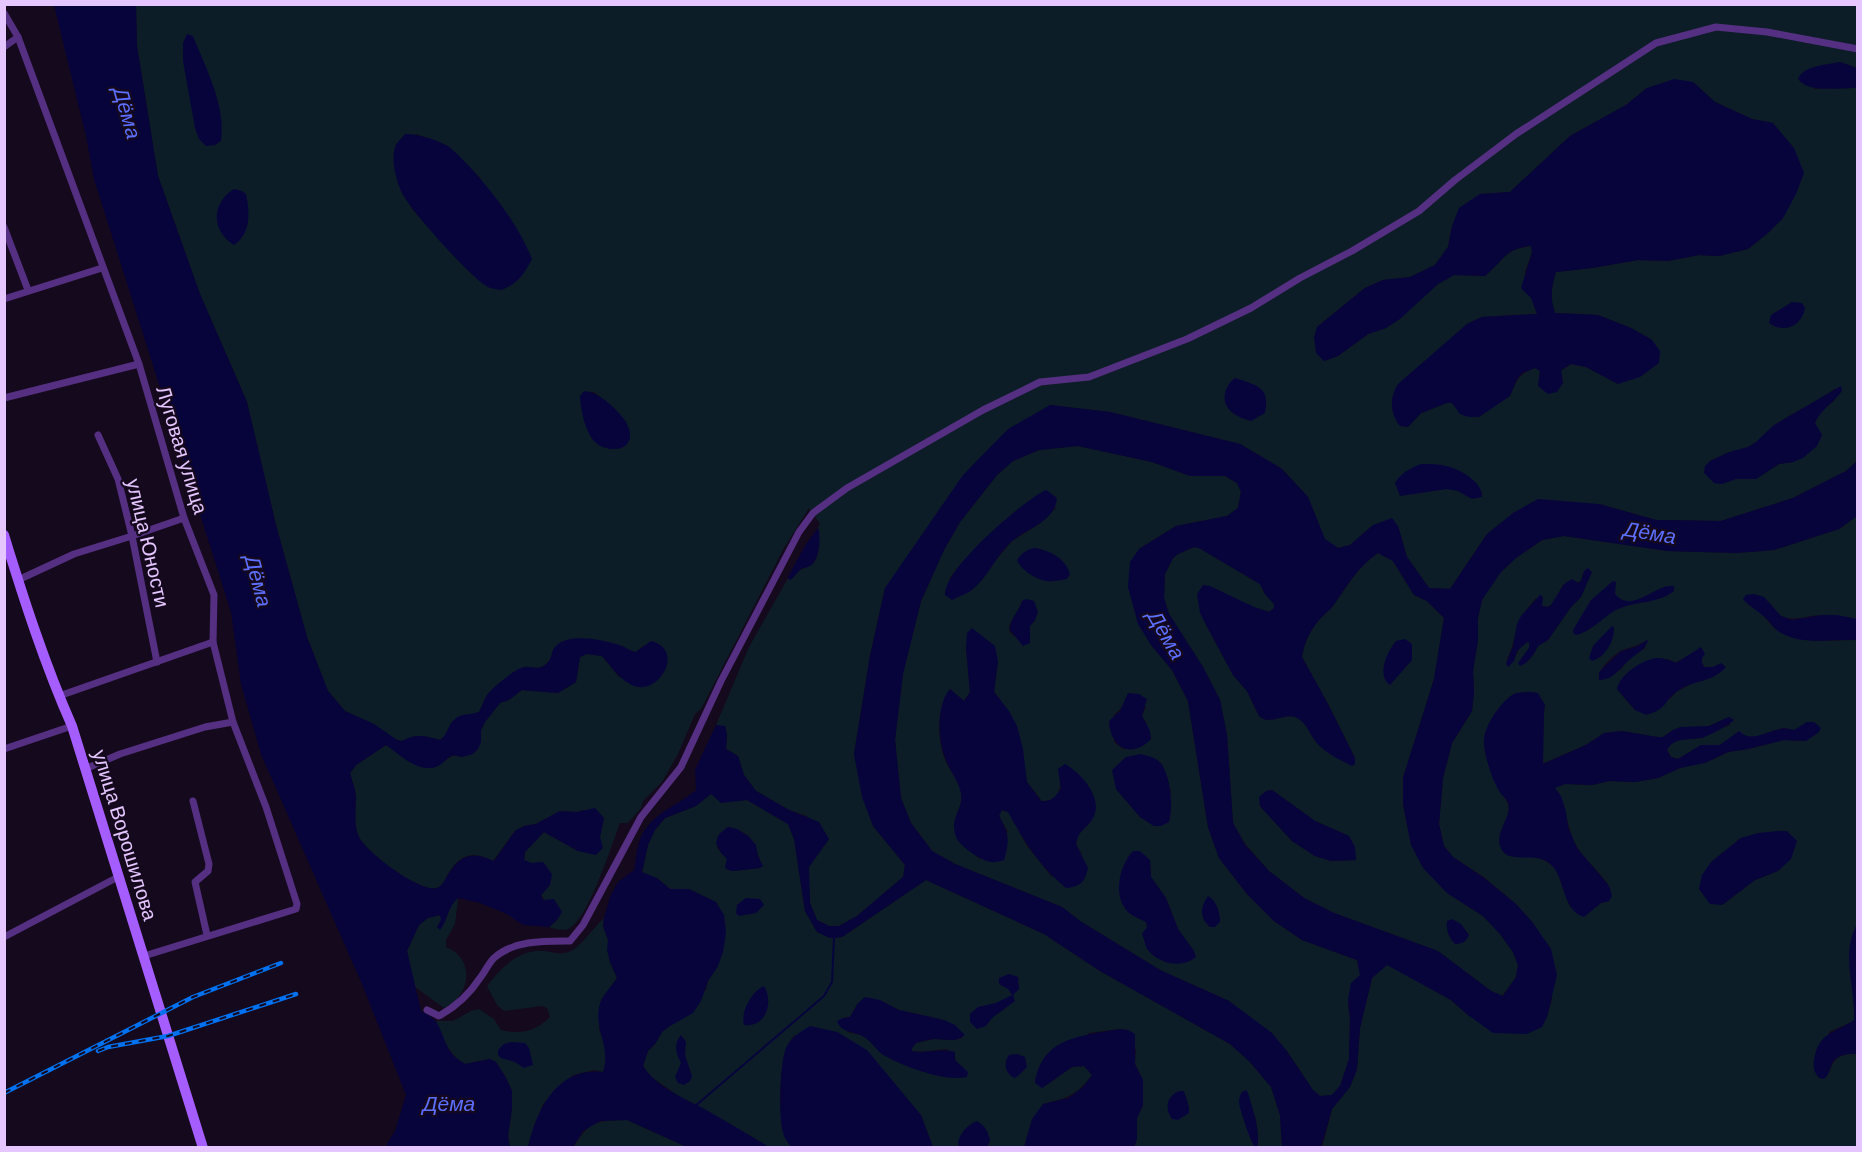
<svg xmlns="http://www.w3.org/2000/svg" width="1862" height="1152" viewBox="0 0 1862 1152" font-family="Barlow,sans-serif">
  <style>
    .green { fill: #0c1d28; fill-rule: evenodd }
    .water { fill: #07043c; fill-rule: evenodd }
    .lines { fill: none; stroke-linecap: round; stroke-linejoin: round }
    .stream { stroke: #07043c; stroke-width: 2 }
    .street { stroke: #552f81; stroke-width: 7 }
    .secondary { stroke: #a65dff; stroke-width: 10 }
    .rail-casing { stroke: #0072f1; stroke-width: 4.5 }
    .rail { stroke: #15091d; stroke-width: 2; stroke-dasharray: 7; stroke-linecap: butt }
    .labels { text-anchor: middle; stroke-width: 4.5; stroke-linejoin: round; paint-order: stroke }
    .street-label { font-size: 20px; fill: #e5c6ff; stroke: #15091d }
    .water-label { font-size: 21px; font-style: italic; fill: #5d6fff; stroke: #15091d }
  </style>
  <rect width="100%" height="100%" fill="#15091d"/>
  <g class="green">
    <path d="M136,5h1721v63l-17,-6 -26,27 43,-1v373l-11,10 -53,27 -72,23 -65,-1 -57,-16 -112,30 -37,55 -21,-1 -22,-31 -9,-31 -25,-1 -23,20 -12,3 -13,-8 -17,-43 -26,-28 -42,-25 -130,-32 -60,-7 -165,183 -15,68 -16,98 19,72 32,39 -2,12 -46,39 -18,10h-10l-12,-6 -7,-17 -2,-36 21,-28 -22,-23 -18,-6 -33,-19 -12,-16 -6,-19 -12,-7 1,-14 -2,-8 -9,-2 33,-78 39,-69 2,2 10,-10 13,-6 4,-7 2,-26 -1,-3 2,-4 -11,-16 -25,40 -83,161 -6,5 -17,40 -16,28 -19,19 -2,7 -13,15h-8c-8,21 -32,98 -52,106 -6,2 -13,0 -19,-2l8,-7 -16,-25 9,-10 -19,-22 -7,-3 1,-8 19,-20 34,19 22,-14 4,-19 -20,-8 -7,2 -17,-1 -24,13 -12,2 -9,5 -22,30c-20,-11 -33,-7 -45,13 -3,6 -5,12 -11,14 -17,5 -71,-36 -78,-51 -6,-12 -3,-29 -3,-41 -1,-8 -4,-15 -6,-23l6,-8 30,-20 22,16 36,1c6,-6 9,-7 18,-5l19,-15v-12l4,-8 15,-19 9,-3 13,-10 36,3 18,-11 4,-25 7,-3 15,2 18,22 25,-34 -9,8 -6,-1 -7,-5 -69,2 -2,10 -8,8 -6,2 -14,-1 -32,24 -5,4 -8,17 -9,3 -30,25c-14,-4 -25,-7 -37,1l-6,-1 -23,-15 -29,-14 -17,-20 -21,-54 -31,-112 -29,-123 -47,-108 -42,-118 -21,-130zM1693,82l22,20 37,17 21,4 10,95 -15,15 -20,16 -29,7 -20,-1 -31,6 -30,-1 -46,8 -36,4c-5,15 -6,26 -1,41l43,2 33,13 21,12 -34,44 -32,-17 -15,-3 -33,22 2,-16 -5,-2c-17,6 -18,12 -25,28l-63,7 -26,10 -13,14 38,-83 21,-20 15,-7 55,-3 -12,-42 7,-20v-6c-27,2 -29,15 -47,30l-31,-1 -16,9 -52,44 -18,6 -30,22 -14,5 -7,-34 48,-39 18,-8 27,-3 25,-12 13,-18 4,-21 28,-32 30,-2 60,-56 56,-31 21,-17zM416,134l32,12 33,33 21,111 -14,-3 -17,-14 -59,-64 -17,-39 -1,-18 2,-8zM1836,388l-1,12 -15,12 -6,11 8,12 -29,27 -14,2 -23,15h-20l-26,-18c13,-7 28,-9 40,-15 10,-5 16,-15 25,-21 20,-14 42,-23 61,-37zM592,391l19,14 16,18 -43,-6 -3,-11z"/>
    <path d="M1078,446l74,16 38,14h35l12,7 4,9 -3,16 -11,8 -51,10 -37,23 12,96 21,25 16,31 20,126 11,31 28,36 27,27 28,19 55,20 3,15 -12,31 2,12 -1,41 -9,27 -8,9 -12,1 -7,-6 -27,-40 -57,-49 -69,-31 -80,-49 -18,-14 -107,-43 -23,-13 -21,-28 -10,-25 -6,-58 8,-67 18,-72 23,-51 16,-28 37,-47 16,-14 26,-11zM1041,493l15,15 -17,16 -27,17 -43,51 -20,-13 11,-14 57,-55zM1022,601l13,19 -5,6v17c-38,-13 -14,-20 -8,-42zM966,648l32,13 -4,31 6,7 25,71 2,12 15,19c11,1 19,-7 18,-19l27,44 -9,8 -2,11 6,9 -30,23 -25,-31 -18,-34 -8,-2 -2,6 9,16 -28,27c-15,-13 -32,-23 -23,-45 3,-8 6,-14 4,-23 -3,-10 -10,-19 -15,-29 -6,-14 -9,-36 -5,-51 2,-7 6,-15 9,-22l14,12 6,-9zM1126,697l20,10 -4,9 5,8 -16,25h-8l-9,-7v-27l10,-10zM1152,757l10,7 9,28 -17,34 -14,-9 -24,-28zM1150,860l1,17 15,21 12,31 16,22 -47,-24 -1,-5 -27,-30 3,-23z"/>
    <path d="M1857,516v103c-11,-2 -22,-4 -34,-4 -21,0 -39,13 -52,-11h-24l13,8 15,17 19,9 23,3 40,-1 1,284c-17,30 -2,64 -4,97l-25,11 1,42c1,-16 12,-21 27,-20v93l-535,1 10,-39 18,-22 7,-18 3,-41 12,-50 15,-14 64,36 17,15 79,2 5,-18 -19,-76 -17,-19 -31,-26 -32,-21 -9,-11 -5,-22 4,-46 9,-35 20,-32 2,-19 -1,-21 5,-31v-22l4,-18 7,-12 12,-16 15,-14 26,-18 22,-4 104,15 69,2 37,-3 65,-21zM1583,573h8l-10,24 -10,10 -23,33 -10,6 -5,9 -7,8 -4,-5 7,-10v-6c-8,2 -13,11 -15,19l-7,-2c7,-12 7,-25 12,-37 3,-9 12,-17 17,-24l6,8 6,1c7,-4 11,-13 14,-21l19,-5zM1647,640l-2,8 -17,12 -8,10 -22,6c3,-9 17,-24 27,-27 8,-2 14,-4 22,-9zM1686,657l16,1v5l2,4h9l6,-4 -28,21 -15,8 -5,6 -36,12 -18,-21 51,-30 7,4zM1532,692l13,13 -1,7 -2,52 44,-19 18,-12 18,-2 35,6h6l10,-7 8,-3 19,1 9,-2 20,-9 1,8 -14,5 -14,8 -23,2 -9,4 -3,6 4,7 7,2 23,-14h19l9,-6 16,-2 7,1 24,-8 7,-2 11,2 8,-4 4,15 -22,-1 -36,9 -20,3 -14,7 -34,9 -22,10 -23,4 -26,-1 -17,4 -27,-1 -11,4c13,17 12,38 22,57 6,13 29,31 33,42 1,3 0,10 0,14l-8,2 -6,4h-25l-14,-38 -10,-8 -11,-4 -32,-31c7,-15 9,-21 -3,-34l13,-98zM1779,831l-1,40 -23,9 -33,25 -11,-43 30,-24z"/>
    <path d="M1194,547l5,1 61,36 5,10 9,10v4l-4,4 -16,-5 -50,14 29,54 14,16 12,25c11,10 24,-4 37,1 12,5 13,17 21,26 6,6 29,16 38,21v-6l-27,-54 -26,-47c2,-15 10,-31 21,-41 3,-4 7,-6 10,-10 15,-20 24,-39 45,-53l15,8 21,34 13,6 17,17 -10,61 -31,99v26l8,41 36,48 36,23 17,18 13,18 5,13 -2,12 -14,19 -11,-5 -53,-40 -104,-38 -30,-15 -35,-27 -23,-26 -13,-22 -6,-88 -7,-35 -17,-33 -34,-53 -5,-16 1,-24 8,-16 5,-4zM1272,790l43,31 34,15 7,24 -25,1 -16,-5 -23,-15 -32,-35v-9z"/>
    <path d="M711,794l27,7 9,-1 41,24 6,15 11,72 12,21 13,6 12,-1 84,-57 118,54 56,37 130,73 20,18 21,25 9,28 2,32h-148l3,-8v-21l6,-13v-25l-8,-16 1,-14 -16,-21 -31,4 -47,55 30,-21 12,-1 8,9c-15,20 -25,23 -49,29l-19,44 -37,-1 3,-7 -13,-19c-11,4 -15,13 -19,23l2,3h-27l-12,-32 -127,-80c-3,5 -7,11 -9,17 -5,20 -10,83 8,95h-24l-64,-37 -25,-13 -30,-21 -7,-10 5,-15 7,-7 7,-12 44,-42 2,-9 10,-15 -3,-64 -26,-13h-19l-13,-11 -15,-5 6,-28 7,-15 10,-12 31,-12zM728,827c10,2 21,6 26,17 3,5 3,10 6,15v9l-28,3 -5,-12 -10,-11v-11zM858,1003l32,3 9,4 45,10 18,18 -8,2 -20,-1 -18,4 -4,5v3c12,2 23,-1 35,-2l8,7 1,6 8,6 -42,2 -38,-15 -17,-16 -6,-4 -14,-3 -4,-14 7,-1zM1243,1091l13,28 2,17 -6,7 -3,-13 -5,-11 -4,-22z"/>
    <path d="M458,898l-3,26 -9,16v7c30,12 25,49 -2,61l-29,-21 -8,-36 12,-26 9,-7 10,-3 3,2v3c6,-8 9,-16 17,-22z"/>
    <path d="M604,918l-1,8 5,14v10l2,12 7,16 -16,22 -2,29 6,15 2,17 -4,11 -9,-2 -21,5 -30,29 -15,43h-18l-2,-11 4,-28v-17l-6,-13 -10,-16 -6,-3 -25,5c-17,-10 -22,-26 -29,-43h17l18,-10 8,-2 15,10 7,11c20,5 35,1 49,-13l-3,-9 -5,-2 -38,5 -7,-6 -10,-19c14,-18 32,-37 57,-35 10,2 18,4 27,0 9,-4 24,-25 33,-33z"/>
    <path d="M627,1120l60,27 -114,1c17,-28 23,-27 54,-28z"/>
  </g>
  <g class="water">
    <path d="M54,5h82l1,41 21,130 42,118 47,108 29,123 31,112 21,54 17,20 29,13 23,16 5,1c13,-8 24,-5 38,-1 8,-5 7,-15 15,-21 7,-6 16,-4 24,-7 3,-5 5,-12 8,-17 5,-7 29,-27 37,-28 6,-1 12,2 18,0 13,-7 7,-16 15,-22 14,-12 46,-5 62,0 7,2 10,6 17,7l15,-11c36,9 6,57 -19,44 -13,-6 -20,-18 -30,-29l-15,-2 -7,3 -4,25 -18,11 -36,-3 -13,10 -9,3 -15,19 -4,8v12l-3,7 -5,5 -11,3 -9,-2c-6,2 -9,8 -15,11 -18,9 -39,-12 -52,-21l-30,20 -6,8c2,8 5,15 6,23 0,12 -3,29 3,41 7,15 61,56 78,51 5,-2 6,-5 9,-10 13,-22 23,-28 48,-17l21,-30 9,-5 12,-2 24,-13 17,1 18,-4 9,10 -4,19 3,11 -7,7 -18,-4 -34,-19 -19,20 -1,8 7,3 12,-1 9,12 -2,11 -9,10 2,5 11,-1 8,13 -5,8 -8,7 -26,-2 -16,-11 -27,-11 -22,-5c-10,8 -10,22 -18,32l-3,-3 4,-7 -1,-5 -12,3 -9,7 -12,26 14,60c6,3 13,7 16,12 10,18 7,29 28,41l25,-5 6,3 10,16 6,13v17l-4,28 2,11h-125l10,-16 11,-36 -44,-111 -101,-230 -20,-70 -10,-72 -137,-433 -8,-43z"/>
    <path d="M187,34l6,2c13,33 33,69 28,105l-6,4 -9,1 -7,-7 -4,-11 -12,-67v-18z"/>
    <path d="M1840,62l17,6v20c-17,-1 -48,6 -59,-9 6,-14 28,-14 42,-17z"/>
    <path d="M1674,79l19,3 22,20 37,17 21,4 21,25 10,25 -8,21 -13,24 -15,15 -20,16 -29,7 -20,-1 -31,6 -30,-1 -46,8 -36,4c-5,15 -6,26 -1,41l43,2 33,13 21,12 8,11 -1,12 -19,14 -22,7 -32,-17 -15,-3 -10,6 2,13 -6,9 -9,2 -10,-8 2,-15 -5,-3 -13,5 -5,6 -7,17 -31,21h-10l-9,-3 -8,-11h-5l-26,10 -13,14 -8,-1c-10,-13 -11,-28 -2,-42l69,-60 15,-7 55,-3 -6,-16 -10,-10 11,-35 -1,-7c-26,2 -28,15 -46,30l-31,-1 -16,9 -38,35 -14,9 -18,6 -30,22 -14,5 -8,-8 -2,-16 3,-10 48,-39 18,-8 27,-3 25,-12 13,-18 4,-21 7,-18 21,-14 30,-2 60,-56 56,-31 21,-17z"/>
    <path d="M405,134c12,0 34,6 44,13 7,5 14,13 20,19 25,28 49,58 63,93 -9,17 -13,23 -30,31 -4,-1 -10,-1 -14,-3 -16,-8 -80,-79 -87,-96 -5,-12 -11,-33 -5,-46 2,-4 6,-7 9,-11z"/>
    <path d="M234,189l8,2 4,3c4,19 5,39 -12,51 -23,-14 -23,-42 0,-56z"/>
    <path d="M1792,302l10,1 3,5c-3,18 -21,26 -36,15l2,-8z"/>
    <path d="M1235,378c21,7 36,9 30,35l-14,8c-5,-2 -11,-3 -15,-6 -16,-9 -14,-27 -1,-37z"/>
    <path d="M1841,386l1,5c-9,12 -21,18 -27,32l7,12 -5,11 -14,12 -10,4 -14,2 -23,15h-20l-14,5 -8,-1 -10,-10 1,-7 5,-5 19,-9 19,-5 8,-5 18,-17z"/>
    <path d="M584,391c12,1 23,10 31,18 7,7 16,17 15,28 -2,16 -25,14 -34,6 -11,-10 -15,-32 -16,-47z"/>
    <path d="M1050,405l60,7 130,32 42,25 26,28 17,42 13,9 12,-3 23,-20 19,-7 6,8 9,31 22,31 21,1 37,-55 26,-21 25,-14 61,5 57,16 65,1 72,-23 53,-27 11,-10v55l-18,13 -65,21 -37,3 -69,-2 -104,-15 -22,4 -26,18 -15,14 -19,28 -4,18v22l-5,31 1,21 -2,19 -20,32 -9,35 -4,46 5,22 9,11 31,21 32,26 17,19 18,26 6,26 -10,42 -5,10 -15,7 -34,-1 -25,-18 -17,-15 -64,-35 -15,13 -12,50 -3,41 -7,18 -18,22 -11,38h-39l-2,-32 -9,-28 -21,-25 -20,-18 -130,-73 -56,-37 -118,-54 -84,57 -12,1 -13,-6 -12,-21 -11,-72 -6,-15 -41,-24 -26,3 -10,-9 -15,12 -31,12 -10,12 -7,15 -6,27 15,6 13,11h19l27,13 8,13 2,18 -3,19 -5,14 -10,15 -7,20 -8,12 -23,13 -8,6 -7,12 -7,7 -5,15c15,23 42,32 65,45 21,12 41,24 61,36h-82l-60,-27 -27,1 -17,10 -10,16h-45c9,-38 29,-80 75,-75 9,-26 -12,-46 -2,-71 4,-9 11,-15 16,-23l-7,-16 -3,-12 1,-10 -5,-14 1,-8 6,-21 8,-15 16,-12c2,-11 3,-24 7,-33 11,-24 36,-31 55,-47l-1,-20 21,-45 9,1 2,9 -1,14 12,7 6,19 12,16 33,19 30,12 10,17 -20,28 1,36 7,17 12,6h10l18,-10 46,-39 2,-12 -32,-39 -11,-29 -8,-43 16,-98 15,-68 78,-113 45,-46zM1078,446l74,16 38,14h35l12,7 4,9 -3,16 -11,8 -51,10 -37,23 -9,13 -2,25 10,37 13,21 21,25 16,31 20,126 11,31 28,36 27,27 28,19 55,20 3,15 -9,8 -3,17 2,18 -1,41 -9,27 -8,9 -12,1 -7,-6 -27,-40 -14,-17 -43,-32 -69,-31 -80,-49 -18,-14 -107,-43 -23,-13 -21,-28 -10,-25 -6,-58 8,-66 18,-73 23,-51 16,-28 37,-47 16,-14 26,-11zM1194,547l5,1 61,36 5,10 9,10v4l-5,4 -15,-5 -44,-21 -7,-1 -6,9 3,19 4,8 29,54 14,16 12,25c11,10 24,-3 36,1 12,5 14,16 21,25 9,11 24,18 36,24l3,-2v-6l-27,-54 -26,-47c2,-15 10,-31 21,-41 3,-4 7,-6 10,-10 14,-20 24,-39 45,-53l15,8 21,34 13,6 17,17 -10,61 -31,99v26l8,41 12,23 24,25 36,23 17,18 13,18 5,13 -2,12 -13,19 -12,-5 -53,-40 -104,-38 -30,-15 -35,-27 -24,-26 -12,-22 -6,-88 -7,-35 -17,-33 -34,-53 -5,-16 1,-24 8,-16 5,-4z"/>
    <path d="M1421,464c9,0 17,0 25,2 14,3 37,16 36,31l-10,2 -14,-8 -11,-2 -47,7 -5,-13c6,-10 15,-15 26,-19z"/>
    <path d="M1046,490l11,8c-3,25 -29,29 -46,44 -16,14 -23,37 -42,50 -5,3 -12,5 -17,8l-7,-5c-2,-26 78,-94 101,-105z"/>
    <path d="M818,528c3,10 2,31 -8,38 -3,2 -6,1 -9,3 -4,3 -6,8 -11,11l-2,-2 1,-3 17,-31z"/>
    <path d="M1035,548c16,3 30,10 35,26l-3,5c-7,1 -15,3 -21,2 -11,-2 -25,-11 -29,-21 5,-7 10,-11 18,-12z"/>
    <polygon points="1588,568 1592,572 1581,597 1571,607 1548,640 1538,646 1533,655 1526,663 1520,666 1518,663 1529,648 1529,642 1527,642 1517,651 1514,661 1508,667 1506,663 1513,647 1517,624 1521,616 1540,595 1543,597 1542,606 1548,607 1551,605 1564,584 1572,579 1578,583 1581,581 1584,571"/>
    <path d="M1613,581l3,1 -1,12c17,21 41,-11 59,-8v5c-15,12 -35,10 -53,17 -15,5 -25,21 -44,27l-3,-1 -1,-4 18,-30z"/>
    <path d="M1754,594l10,3 17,19 11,4 30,-5h15l20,4v21c-26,-2 -55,7 -79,-9 -6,-5 -10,-12 -17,-17 -6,-5 -12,-8 -18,-15l3,-4z"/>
    <path d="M1026,599l8,2 4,11 -3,8 -5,6v17l-7,3 -13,-16c0,-12 9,-18 12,-29z"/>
    <path d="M1612,626l2,2c0,14 -9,29 -22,33l-3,-3 4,-12z"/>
    <path d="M972,628l23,18 3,15 -4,31 15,19 8,15 6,23 4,33 14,19c11,1 14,-4 20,-12l-3,-20 7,-5c16,9 39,34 28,54 -7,12 -14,11 -17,26l12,24c-3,14 -8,19 -22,20 -26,-21 -42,-47 -58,-76l-6,-2 -3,6c10,18 11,24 5,44 -4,1 -9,3 -13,2 -9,-1 -30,-15 -34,-23 -2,-3 -3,-10 -3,-14 1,-11 9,-19 7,-31 -1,-11 -11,-23 -15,-34 -8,-18 -10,-56 4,-71l14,12 6,-9 -4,-44 1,-15z"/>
    <path d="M1405,639l7,5v16l-22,25c-14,-10 -3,-33 6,-44z"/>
    <path d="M1647,640l1,1c-4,10 -13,13 -21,21 -9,8 -14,18 -28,18v-8l21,-20 18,-6z"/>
    <path d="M1701,647l4,7 -3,4v5l2,4h9l8,-4 5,4c-16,17 -30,12 -47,23 -15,9 -10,19 -33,25l-11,-5 -18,-21c3,-15 25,-29 40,-31 7,0 13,2 19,5z"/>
    <path d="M1532,692l6,1 7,12 -1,7 -1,52 43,-19 18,-12 18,-2 35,6h6l10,-7 8,-3 28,-1 20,-9 5,3c-3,4 -27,17 -33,18 -13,2 -27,-1 -34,12l4,7 7,2 23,-14h19l19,-14c12,12 26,1 41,-2 5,-1 9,0 14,1l13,-8h7l7,6 -2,4 -13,9 -22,-1 -36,9 -20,3 -23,11 -25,5 -22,10 -23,4 -26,-1 -17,4 -27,-1 -10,4 6,8 5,16 2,15 9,21 32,38 3,10 -3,5 -8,2 -17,14c-24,-8 -17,-41 -36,-55 -16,-11 -42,4 -48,-16 -5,-16 13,-29 8,-44 -2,-4 -7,-7 -9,-11 -2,-4 -4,-8 -6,-12 -4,-11 -10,-29 -9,-40 1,-14 18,-39 30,-45 5,-2 13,-2 18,-2z"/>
    <path d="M1128,693l11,1 8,5 -5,17 8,15 1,8c-20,21 -41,8 -42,-18l11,-10z"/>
    <path d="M1141,754c7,2 17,4 21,11 9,14 11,41 7,57l-8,4h-7l-14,-9 -24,-28 -4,-19 14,-13z"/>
    <polygon points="1272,790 1315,821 1349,836 1355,847 1356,860 1331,861 1315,856 1292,841 1260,806 1259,797 1266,791"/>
    <polygon points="728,827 737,829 749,837 756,845 758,856 763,866 760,868 732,871 726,869 725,867 727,859 721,853 716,843 719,834"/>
    <polygon points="1779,831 1787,831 1797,841 1791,859 1778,871 1755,880 1722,905 1710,904 1699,889 1702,875 1711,862 1741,838 1758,833"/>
    <path d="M1133,851h7l10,9 1,17 15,21 12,31 16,22 2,6c-14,12 -38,7 -49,-8 -2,-4 -3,-11 -5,-15l5,-7 -1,-5c-5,-3 -12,-5 -17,-9 -17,-16 -10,-47 4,-62z"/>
    <path d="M1208,896c9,5 12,17 12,26l-5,5h-5c-11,-10 -10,-19 -2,-31z"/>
    <polygon points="746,898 760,899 764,905 756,913 739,916 736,913 737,905"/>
    <path d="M1452,919l9,5 8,11c-3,7 -7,9 -14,9 -6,-6 -9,-14 -8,-23z"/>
    <path d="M1857,924v130c-9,-1 -23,1 -26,12 -3,6 -1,8 -7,13l-5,-1c-5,-6 -6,-10 -5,-18 5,-29 20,-26 40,-40 2,-32 -14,-65 3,-96z"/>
    <polygon points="1009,974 1018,977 1019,989 1013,995 1015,1001 992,1018 986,1026 977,1029 970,1022 970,1014 978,1007 996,1003 1012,995 1008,989 999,984 999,978"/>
    <path d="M764,986c10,16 2,42 -20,39 -4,-13 8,-34 20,-39z"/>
    <path d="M865,997l15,3 19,10 45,10 11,5 10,10c-9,8 -18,4 -29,4 -7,0 -14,2 -20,4l-4,5v3c14,3 28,-3 43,1v8l13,12 -1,5c-23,5 -61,-10 -82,-21 -9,-5 -13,-15 -21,-19 -11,-7 -22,-3 -27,-16l6,-3 7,-1 8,-14z"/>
    <path d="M810,1026l27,6 30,18 54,65 12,32 -140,1c-6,-5 -10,-12 -11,-20 -3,-15 -2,-67 4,-80 5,-11 14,-16 24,-22z"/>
    <path d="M1120,1029l8,1 7,4v30l8,16v25l-6,13v21l-3,8h-110l8,-28 11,-15 26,-6 14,-11 9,-12 -8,-9 -12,1 -30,21 -7,-5c7,-47 48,-47 85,-54z"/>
    <path d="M681,1035l5,7 -1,13 7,21 -2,5 -6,4 -6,-2 -3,-6 6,-14c-5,-10 -8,-19 0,-28z"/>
    <polygon points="511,1042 525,1043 529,1048 533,1065 524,1068 515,1062 501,1058 498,1055 498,1050 504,1044"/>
    <path d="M1017,1054l8,3 2,10 -8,8 -4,3c-10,-4 -12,-15 -6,-23z"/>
    <path d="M1246,1090l2,3c5,17 11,34 10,52l-3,2c-4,-4 -15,-37 -16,-44 0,-5 1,-6 2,-10z"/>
    <path d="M1179,1091h5l5,16v6l-11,7 -6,-1c-8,-11 -5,-23 7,-28z"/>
    <path d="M977,1121c8,5 11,10 13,19l-3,7h-27l-2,-3c1,-10 9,-19 19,-23z"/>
  </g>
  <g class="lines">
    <polyline class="stream" points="694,1107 824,996 832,982 834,938 836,936"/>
    <g class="street">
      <polyline points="4,13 18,37 139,364 184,518 214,595 213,642 233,722 266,807 297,904 296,909 144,956"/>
      <polyline points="4,47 18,37"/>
      <polyline points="4,227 28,290"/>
      <polyline points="4,299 102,268"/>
      <polyline points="4,398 139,364"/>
      <polyline points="98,435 118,479 132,536 157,662"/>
      <polyline points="18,580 74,554 132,536 184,518"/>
      <polyline points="59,696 213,642"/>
      <polyline points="4,749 72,726"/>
      <polyline points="85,769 120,754 205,727 233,722"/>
      <polyline points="193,801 209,864 208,871 195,882 207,935"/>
      <polyline points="4,937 118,877"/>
      <path d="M427,1010l12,6c18,-10 30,-21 41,-38 5,-6 8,-14 14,-20 20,-18 51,-17 76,-17l13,-16 58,-108 40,-50 40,-86 78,-149 14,-19 34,-25 136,-78 57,-28 49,-5 98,-38 64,-31 49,-30 52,-27 67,-40 36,-31 61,-46 140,-91 60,-16 51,5 91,17"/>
    </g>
    <path class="secondary" d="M4,535c20,65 41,130 68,191l131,422"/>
    <defs>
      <g id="rail">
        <polyline points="98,1051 108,1047 168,1036 296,994"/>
        <polyline points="4,1093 193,997 281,963"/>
      </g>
    </defs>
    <use href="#rail" class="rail-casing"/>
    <use href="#rail" class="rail"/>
  </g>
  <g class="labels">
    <g class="street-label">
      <text transform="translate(182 450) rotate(73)" y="7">Луговая улица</text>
      <text transform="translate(148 543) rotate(77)" y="7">улица Юности</text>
      <text transform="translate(125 835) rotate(73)" y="7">улица Ворошилова</text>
    </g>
    <g class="water-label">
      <text transform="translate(127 113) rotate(74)" y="7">Дёма</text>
      <text transform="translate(1650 533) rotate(9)" y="7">Дёма</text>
      <text transform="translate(258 581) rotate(75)" y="7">Дёма</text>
      <text transform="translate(1166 635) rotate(60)" y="7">Дёма</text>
      <text x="449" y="1111">Дёма</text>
    </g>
  </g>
  <rect width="1862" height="1152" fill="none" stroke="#e5c6ff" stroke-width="12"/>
</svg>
